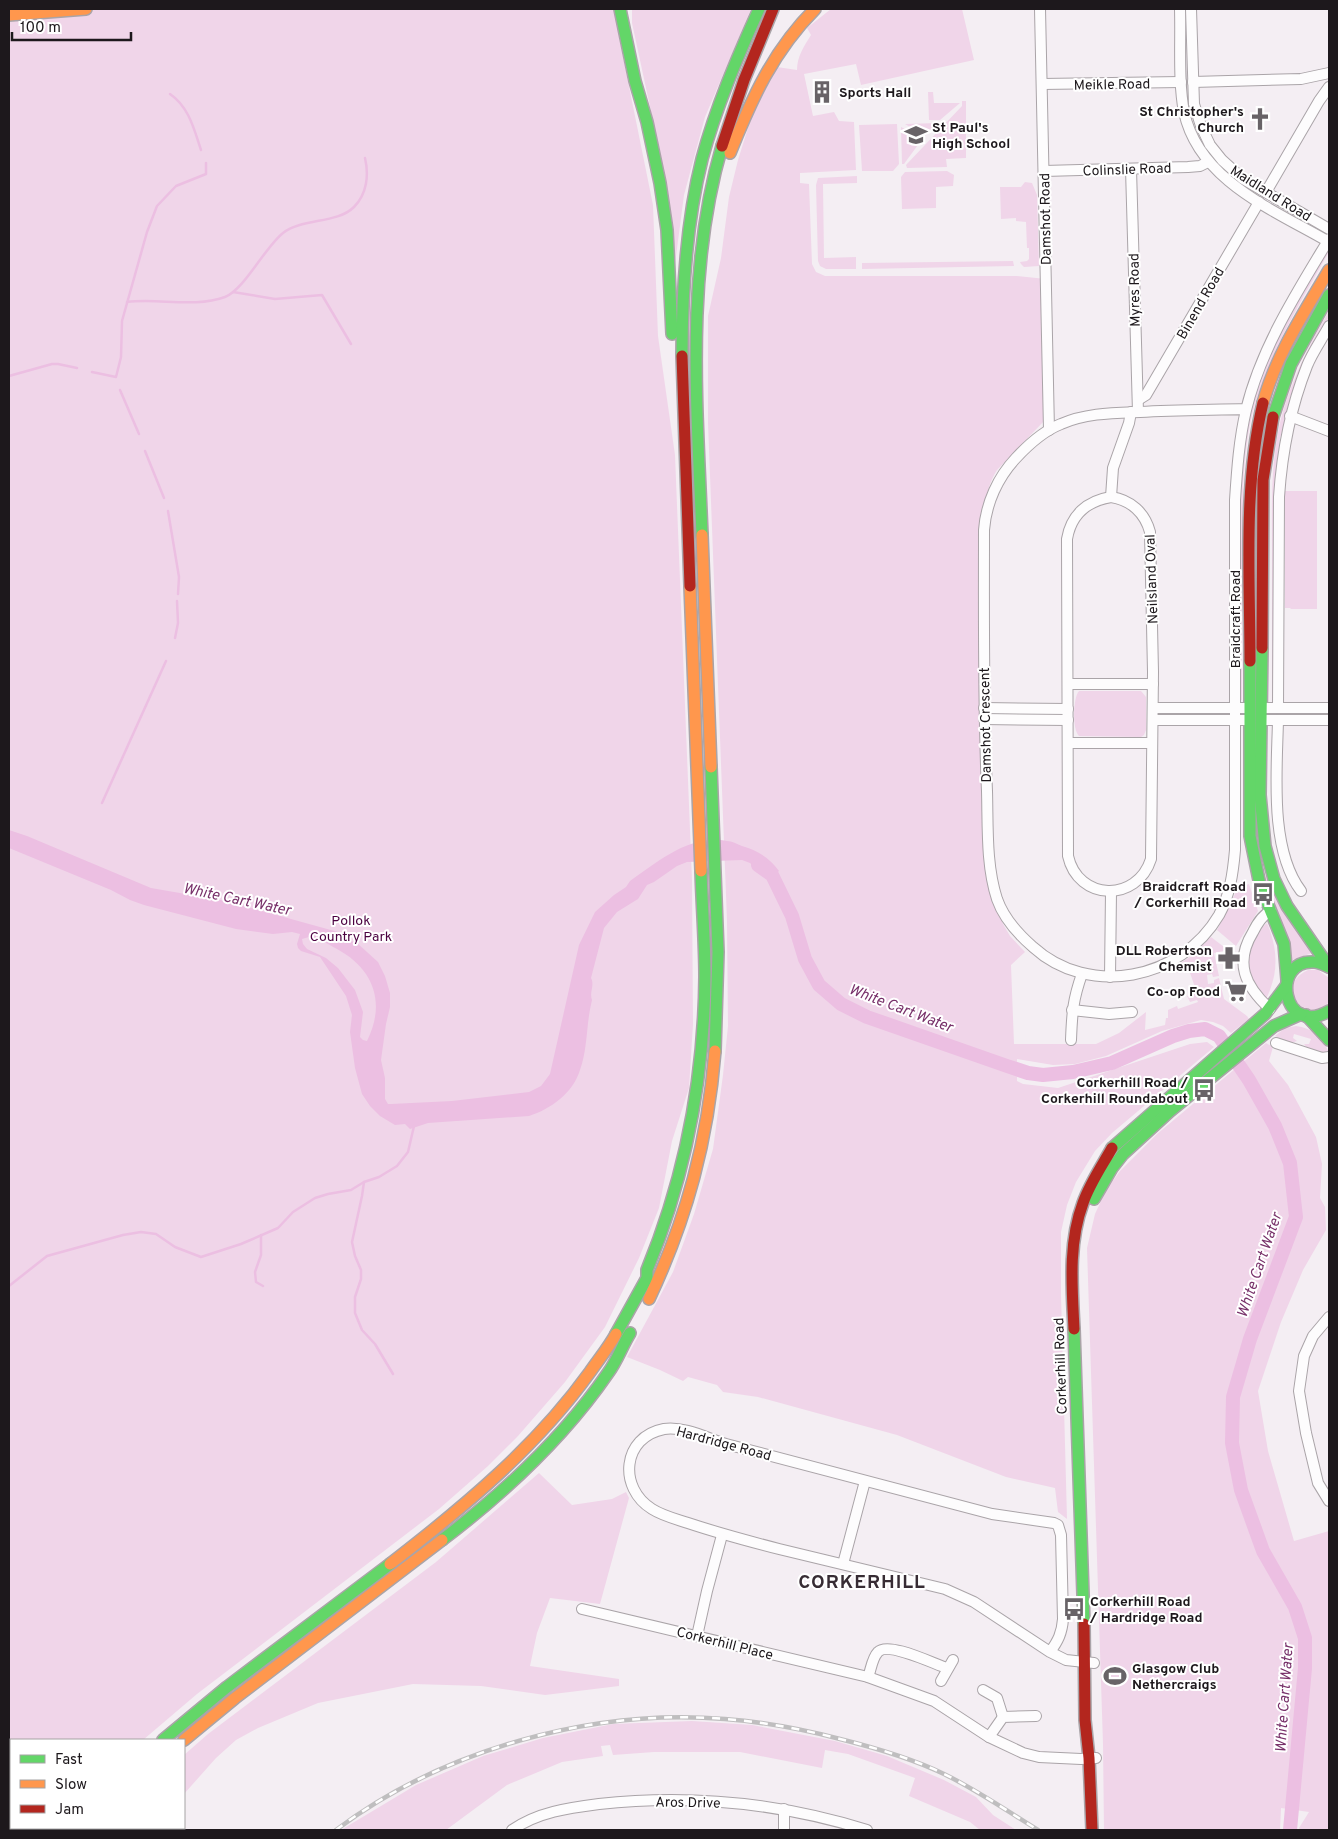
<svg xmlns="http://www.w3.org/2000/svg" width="1338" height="1839" viewBox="0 0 1338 1839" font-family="Overpass,sans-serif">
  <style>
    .green { fill: #f0d5e9 }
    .water { fill: #ecbfe2; fill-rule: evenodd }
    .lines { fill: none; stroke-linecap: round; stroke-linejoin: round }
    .stream { stroke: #ecbfe2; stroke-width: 2.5 }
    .river { stroke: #ecbfe2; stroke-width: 14 }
    .street-casing { stroke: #aaa4a8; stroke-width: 12 }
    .fast-casing { stroke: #aaa4a8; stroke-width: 14 }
    .slow-casing { stroke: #aaa4a8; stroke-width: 14 }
    .jam-casing { stroke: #aaa4a8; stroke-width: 14 }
    .street { stroke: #fdfcfd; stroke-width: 10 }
    .fast { stroke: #63d668; stroke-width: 11 }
    .slow { stroke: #ff974d; stroke-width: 11 }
    .jam { stroke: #b3261e; stroke-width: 11 }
    .rail-casing { stroke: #bfbebf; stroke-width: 4.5 }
    .rail { stroke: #fff; stroke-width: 2.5; stroke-dasharray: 8; stroke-linecap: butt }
    .labels { text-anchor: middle; stroke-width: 4; stroke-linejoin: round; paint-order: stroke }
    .street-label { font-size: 14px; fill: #1d181c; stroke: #fff }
    .poi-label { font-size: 14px; font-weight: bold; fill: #1d181c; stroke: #fff; text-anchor: end }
    .park-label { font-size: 14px; fill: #4b0141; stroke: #fff }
    .water-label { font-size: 15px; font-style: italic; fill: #78316a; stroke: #fff }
    .district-label { font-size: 19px; font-weight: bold; letter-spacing: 1px; fill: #372c34; stroke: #fff }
  </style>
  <rect width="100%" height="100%" fill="#f4eef3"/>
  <g class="green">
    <polygon points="9,9 616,9 619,37 653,205 658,336 675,455 692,880 693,1024 689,1088 672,1141 659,1208 639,1258 605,1327 565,1382 518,1436 488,1466 439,1509 197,1694 143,1740 11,1740 11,1828 63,1828 60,1830 9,1830"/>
    <polygon points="632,9 751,9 705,117 684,195 675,264 666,181 632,23"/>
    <path d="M831,9h131l12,51 -113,25 -5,-21 -52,10 9,42 21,-4 5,9 15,1 2,48 -56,3v10l9,1 3,80 4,8 9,4h192l29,3 -1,141 -48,50c-13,20 -13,46 -19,68l8,339 17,47 7,12 15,16 -14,13 3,79h82l23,-11 27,-21 -1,18 20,-5 1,-7h2v-8l9,-4 1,3 20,-7 -1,-2 -7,2 -3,-6 10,-3 -8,-23 -12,3 -3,-6 16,-10 21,-20 17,13 -14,3 5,23 -6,1 -1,-3 -5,1 1,9 6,-1v-3l5,-2 5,21 23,17 2,3 -18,14 -8,-7 -10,-4 -12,-2 -39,11 -56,25 -31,8 -22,1 -36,-6v22l6,3 35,4 132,-44 17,-2 7,5 -102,86 -17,18 -19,31 -9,23 -6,27v63l6,224 -9,-7 -3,-24 -49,-11 -109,-42 -139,-38 -35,-5 -6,-7 -29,-8 -5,4 -23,-11 -33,-13 46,-85 21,-58 19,-65 10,-74 5,-49 -1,-105 -19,-498v-107l13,-58 8,-61 9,-37 14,-45 25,-48 20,3c0,-13 7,-24 14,-35l-4,-7z"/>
    <polygon points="928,92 933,92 934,103 960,103 940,120 929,120"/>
    <polygon points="962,101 966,101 966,158 946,159 947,167 907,168 906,165 962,106"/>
    <polygon points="938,123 925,136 905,124"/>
    <polygon points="897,124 899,164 893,171 862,171 859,125"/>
    <polygon points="901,127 923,138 904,164 902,164"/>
    <polygon points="947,171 954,175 953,186 936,187 936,208 902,209 901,177 905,172"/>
    <polygon points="857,176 857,183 823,184 824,258 856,257 856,269 826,269 820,266 818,261 816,185 818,178"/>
    <polygon points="1025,182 1032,183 1037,195 1039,266 1024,267 1021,264 1020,262 1027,261 1029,259 1029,248 1027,248 1026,222 1016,221 1016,218 1001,219 1000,187 1021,187"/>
    <path d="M1327,249l2,3c-25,44 -52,88 -69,137 -12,31 -15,65 -17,98l-1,213h-3v-203l2,-40 7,-39 8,-29 26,-63z"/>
    <polygon points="1013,261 1014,266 862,269 862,263"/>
    <path d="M1329,311v6l-14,25 -28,72 -7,24 -5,55v207h-3c0,-50 0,-99 0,-149 0,-47 -2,-94 11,-140 11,-36 27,-68 46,-100z"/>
    <polygon points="1285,491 1317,491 1317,609 1291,609 1290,608 1285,608"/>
    <path d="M1079,691h62l5,6v33l-2,5 -3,2 -62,-1c-7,-6 -6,-39 0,-45z"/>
    <polygon points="1267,876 1312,953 1292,960 1265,879"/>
    <polygon points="1249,884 1258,911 1236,946 1217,930 1238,888"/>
    <path d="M1267,923c11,26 12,50 -1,76 -4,-5 -8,-10 -12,-15 -11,-19 -4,-48 13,-61z"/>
    <path d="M1308,970h10l11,8v24c-22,26 -57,-16 -21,-32z"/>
    <path d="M1296,1026c16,2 26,10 32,25l-5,2 -15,-4 -4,-5h5l2,-5 -17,-5 -1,4 4,3 -6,2 -5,-2 -11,-5 10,-8z"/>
    <polygon points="1266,1043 1273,1047 1269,1061 1288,1085 1316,1137 1322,1164 1320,1198 1325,1207 1326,1230 1303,1270 1281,1322 1258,1391 1268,1451 1294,1541 1329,1531 1329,1830 1300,1830 1299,1828 1309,1812 1281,1808 1280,1830 1104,1830 1103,1744 1087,1248 1095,1214 1106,1190 1120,1171 1157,1134"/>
    <polygon points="539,1473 572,1505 612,1499 626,1492 629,1498 600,1604 550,1598 537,1633 530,1666 619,1679 619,1686 545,1695 481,1686 413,1684 318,1703 258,1728 236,1740 216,1758 184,1794 184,1755 208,1734 436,1562"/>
    <polygon points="692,1721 752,1725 835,1741 887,1756 944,1780 976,1797 993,1815 1016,1830 980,1830 970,1822 909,1796 915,1778 848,1754 825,1750 822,1768 740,1752 654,1752 613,1755 610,1745 601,1746 603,1756 562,1762 507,1785 446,1830 341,1830 416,1785 483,1756 543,1738 613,1724"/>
  </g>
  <path class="water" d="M9,830l18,6 124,52 75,13 112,31 12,9 6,1 22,20 7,14 5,17v14l-4,17 -5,36 4,18v21l3,5h3l61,-3 77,-9 12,-6 9,-12 29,-129 16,-33 19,-17 12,-8 4,-6c29,-20 60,-47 97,-40 5,0 10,3 15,5 16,5 27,11 37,25l-11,9 -18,-17 -8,-3 -55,2 -10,4 -23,16 -7,3 -9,14 -21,13 -13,16 -13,50c4,8 -2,14 1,22 -6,23 -4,48 -12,70 -7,23 -29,39 -51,46l-101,7 -18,6 -5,-5 -10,1 -15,-9 -10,-10 -8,-12 -7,-26 -5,-36 2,-17 -6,-19 -26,-39 -19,-6 -3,-3 -1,-4 3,-10 -8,-2 -19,2 -37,-5 -92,-24 -14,-5 -19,-10 -102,-42zM309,937c11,2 19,7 28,12 37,20 49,54 30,92l-4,-1 -3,-3 3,-25 -8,-22 -17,-22 -12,-10 -19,-9 -4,-5 -1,-5z"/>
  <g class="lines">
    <g class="stream">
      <path d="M170,94c19,13 24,35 31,56"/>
      <polyline points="233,292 275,299 322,295 351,344"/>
      <path d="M127,302c32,-4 67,6 98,-5 19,-7 40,-50 58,-64 19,-15 54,-9 71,-26 13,-13 15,-32 11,-49"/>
      <polyline points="92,372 116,377 121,357 122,321 147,232 157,206 176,186 206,174 206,163"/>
      <polyline points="9,376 52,364 58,364 77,368"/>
      <polyline points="120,390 139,434"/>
      <polyline points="145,451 164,498"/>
      <polyline points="168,511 179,577 178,594"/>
      <polyline points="175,638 178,623 177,601"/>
      <polyline points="102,803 166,661"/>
      <polyline points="364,1182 362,1196 352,1242 355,1256 361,1270 361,1279 355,1297 355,1313 362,1330 375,1344 393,1374"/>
      <polyline points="261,1235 261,1255 255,1272 256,1282 263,1286"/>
      <polyline points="9,1286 47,1256 123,1235 141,1232 156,1234 175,1247 201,1257 241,1244 278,1228 293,1212 315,1198 328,1194 351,1190 364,1182 379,1177 397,1166 408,1152 414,1126"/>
    </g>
    <polyline class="river" points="758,865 772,875 792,916 805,959 819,985 841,1004 867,1017 1007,1066 1028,1073 1043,1075 1073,1072 1112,1063 1173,1036 1189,1031 1205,1029 1219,1036 1249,1080 1275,1126 1290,1163 1296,1217 1250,1339 1233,1397 1232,1443 1241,1490 1263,1551 1295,1607 1305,1638 1305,1668 1290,1830"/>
    <defs>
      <g id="street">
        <polyline points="1040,9 1049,430"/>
        <path d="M1180,9c1,32 -2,72 4,103 15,69 90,98 145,130"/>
        <polyline points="1191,9 1194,104 1201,126 1210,145 1222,160 1243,179 1329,229"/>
        <polyline points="1193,82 1301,79 1329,73"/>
        <polyline points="1042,84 1181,82"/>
        <polyline points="1131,169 1138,412"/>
        <polyline points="1044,171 1188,167 1200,166 1208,162"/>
        <polyline points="1266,192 1319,101 1329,87"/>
        <polyline points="1138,400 1146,395 1259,202"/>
        <path d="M1246,409c-35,1 -71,1 -106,3 -27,1 -54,1 -79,12 -18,7 -32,20 -45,34 -18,19 -30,45 -32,72 0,87 -1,174 3,261 1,36 -1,74 10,108 7,20 21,35 36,48 56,51 148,33 186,-32 11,-20 14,-42 16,-65v-350c2,-30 4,-60 11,-90 15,-62 51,-118 83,-171"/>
        <polyline points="1290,416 1329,431"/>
        <path d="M1111,497c20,3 34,16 39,35l3,140 -2,187c-14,44 -73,42 -83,-3l-1,-317c4,-24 20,-38 44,-42z"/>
        <polyline points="1111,497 1113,468 1129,423 1131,412"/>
        <polyline points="1069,684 1153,684"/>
        <polyline points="984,708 1068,709"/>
        <polyline points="1153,708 1249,708"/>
        <polyline points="1262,708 1329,708"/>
        <path d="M1278,708l1,-211c3,-45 11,-88 28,-131 5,-13 15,-27 22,-40"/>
        <polyline points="984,719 1068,720"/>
        <polyline points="1153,720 1249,720"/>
        <polyline points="1261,720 1329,720"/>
        <path d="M1278,720c-1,50 -9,129 23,171"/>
        <polyline points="1069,743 1152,743"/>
        <polyline points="1110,977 1111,892"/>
        <path d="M1270,1009c-25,-23 -36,-46 -17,-77 4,-8 9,-17 18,-21"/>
        <polyline points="1072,1010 1109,1014 1132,1012"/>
        <path d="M1071,1040c1,-27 2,-41 11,-66"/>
        <polyline points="1276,1043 1322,1058 1329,1057"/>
        <polyline points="1329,1317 1313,1336 1304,1356 1299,1391 1306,1433 1318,1483 1329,1501"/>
        <polyline points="843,1564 865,1481"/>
        <polyline points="582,1609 868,1677 934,1701 989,1737 1023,1753 1039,1757 1081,1759 1096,1758"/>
        <polyline points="697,1636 707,1591 722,1535"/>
        <path d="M1050,1652c8,-11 12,-19 13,-33l-2,-84 -3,-10 -4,-2 -62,-9 -266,-70c-19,-6 -42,-18 -62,-15 -42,8 -46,59 -12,80 11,7 24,10 36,14 30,10 60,18 91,26 56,13 111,27 166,40l29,13 76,50 16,8 28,3"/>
        <path d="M868,1677c3,-7 4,-19 10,-25 10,-11 56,12 69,16"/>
        <polyline points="941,1681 953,1660"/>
        <polyline points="983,1690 997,1698 1003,1717"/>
        <polyline points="989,1737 1003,1717 1036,1716"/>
        <path d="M512,1830c26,-18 56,-22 87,-26 90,-10 181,-1 268,26"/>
        <polyline points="784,1830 784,1809"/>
      </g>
      <g id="fast">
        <polyline points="620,9 635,81 647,122 660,183 667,230 672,334"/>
        <path d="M682,356c0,-66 4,-133 20,-197 14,-52 35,-101 57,-150"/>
        <polyline points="1273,417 1291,364 1329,295"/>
        <path d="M702,535c-5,-129 -17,-263 20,-389"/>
        <polyline points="1262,648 1260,795 1265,846 1274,879 1287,906 1329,967"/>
        <polyline points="1250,661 1250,836 1260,885 1284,944 1287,980"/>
        <polyline points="711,767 718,952 715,1051"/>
        <path d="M1329,967c-5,-2 -10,-5 -15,-5 -44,-3 -32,76 15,49"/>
        <polyline points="1306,1015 1329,1040"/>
        <polyline points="1112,1148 1265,1014 1286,986"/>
        <polyline points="1094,1199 1112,1168 1123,1154 1170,1111 1274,1026 1301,1014"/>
        <polyline points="1074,1329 1084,1624"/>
        <path d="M616,1334l31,-56v-8c39,-95 57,-190 58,-293 0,-35 -3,-71 -4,-106"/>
        <path d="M442,1540c62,-47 122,-103 166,-167 9,-12 14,-27 22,-40"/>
        <polyline points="163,1740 227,1687 390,1564"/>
        <polyline points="96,1830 98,1828"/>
      </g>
      <g id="slow">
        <polyline points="9,15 86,9"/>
        <path d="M730,153c22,-55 43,-102 85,-144"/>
        <path d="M1263,403c13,-48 41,-90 66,-133"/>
        <polyline points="702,535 711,767"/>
        <polyline points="690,586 701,871"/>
        <path d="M649,1299c38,-81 59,-159 66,-248"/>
        <path d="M390,1564c74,-57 146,-117 200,-192 9,-13 19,-25 26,-38"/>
        <polyline points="184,1740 235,1698 442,1540"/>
      </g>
      <g id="jam">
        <polyline points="722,146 744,80 773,9"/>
        <polyline points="682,356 690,586"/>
        <polyline points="1262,648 1263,480 1273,417"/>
        <path d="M1250,661c0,-84 -7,-175 13,-258"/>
        <path d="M1074,1329c-2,-42 -6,-86 9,-126 7,-20 19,-37 29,-55"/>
        <polyline points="1084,1624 1085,1720 1089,1758 1092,1830"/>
        <polyline points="79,1830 81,1828"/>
      </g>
    </defs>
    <use href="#street" class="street-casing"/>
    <use href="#fast" class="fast-casing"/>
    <use href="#slow" class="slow-casing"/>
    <use href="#jam" class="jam-casing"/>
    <use href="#street" class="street"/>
    <use href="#fast" class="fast"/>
    <use href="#slow" class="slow"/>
    <use href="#jam" class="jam"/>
    <defs>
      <path id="rail" d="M336,1830c106,-80 256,-122 389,-111 39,3 77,10 115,20 36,9 71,19 104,35 33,16 63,37 94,56"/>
    </defs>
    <use href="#rail" class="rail-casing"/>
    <use href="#rail" class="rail"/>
  </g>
  <defs>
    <symbol id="building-bare" viewBox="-9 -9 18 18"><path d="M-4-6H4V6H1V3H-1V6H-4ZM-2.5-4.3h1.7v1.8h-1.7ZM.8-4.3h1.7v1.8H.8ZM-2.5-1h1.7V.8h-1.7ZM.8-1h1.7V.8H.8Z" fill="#686367" stroke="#fff" stroke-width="2.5" paint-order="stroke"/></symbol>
    <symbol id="church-bare" viewBox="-9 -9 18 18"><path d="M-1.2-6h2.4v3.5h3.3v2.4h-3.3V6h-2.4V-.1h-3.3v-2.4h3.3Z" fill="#686367" stroke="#fff" stroke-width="2.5" paint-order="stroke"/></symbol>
    <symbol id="school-bare" viewBox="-9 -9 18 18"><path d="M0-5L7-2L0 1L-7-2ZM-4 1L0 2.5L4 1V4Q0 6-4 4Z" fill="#686367" stroke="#fff" stroke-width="2.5" paint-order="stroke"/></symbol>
    <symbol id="bus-bare" viewBox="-9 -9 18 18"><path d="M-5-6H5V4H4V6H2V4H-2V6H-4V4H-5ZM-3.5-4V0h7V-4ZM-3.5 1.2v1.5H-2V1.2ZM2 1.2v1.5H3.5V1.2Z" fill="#686367" stroke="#fff" stroke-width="2.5" paint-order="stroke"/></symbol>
    <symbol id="pharmacy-bare" viewBox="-9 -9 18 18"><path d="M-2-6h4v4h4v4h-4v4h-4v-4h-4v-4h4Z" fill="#686367" stroke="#fff" stroke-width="2.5" paint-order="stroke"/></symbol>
    <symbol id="supermarket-bare" viewBox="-9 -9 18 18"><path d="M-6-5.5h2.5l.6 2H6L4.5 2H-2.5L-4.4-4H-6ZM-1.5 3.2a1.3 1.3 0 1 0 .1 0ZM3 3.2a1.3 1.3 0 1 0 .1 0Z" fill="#686367" stroke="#fff" stroke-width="2.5" paint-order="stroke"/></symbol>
    <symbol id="stadium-bare" viewBox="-9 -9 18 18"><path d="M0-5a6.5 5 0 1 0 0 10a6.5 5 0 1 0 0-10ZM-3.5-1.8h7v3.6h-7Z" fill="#686367" stroke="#fff" stroke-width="2.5" paint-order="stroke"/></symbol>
  </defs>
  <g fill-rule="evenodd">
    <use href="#building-bare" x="806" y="76" width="32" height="32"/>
    <use href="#church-bare" x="1244" y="103" width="32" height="32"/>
    <use href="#school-bare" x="900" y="119" width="32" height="32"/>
    <use href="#bus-bare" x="1247" y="878" width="32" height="32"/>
    <use href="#pharmacy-bare" x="1213" y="942" width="32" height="32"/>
    <use href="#supermarket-bare" x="1220" y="975" width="32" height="32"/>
    <use href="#bus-bare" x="1188" y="1074" width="32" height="32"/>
    <use href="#bus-bare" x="1058" y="1593" width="32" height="32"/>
    <use href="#stadium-bare" x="1099" y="1660" width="32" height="32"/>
  </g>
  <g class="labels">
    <g class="street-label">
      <text transform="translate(1112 84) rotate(-1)" y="5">Meikle Road</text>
      <text transform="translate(1127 169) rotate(-2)" y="5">Colinslie Road</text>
      <text transform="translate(1271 193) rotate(32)" y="5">Maidland Road</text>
      <text transform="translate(1045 219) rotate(-91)" y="5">Damshot Road</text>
      <text transform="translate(1134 290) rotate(-91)" y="5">Myres Road</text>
      <text transform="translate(1200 303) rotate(-60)" y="5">Binend Road</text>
      <text transform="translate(1151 579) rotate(-92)" y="5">Neilsland Oval</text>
      <text transform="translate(1235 619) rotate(-90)" y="5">Braidcraft Road</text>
      <text transform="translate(985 725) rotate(-91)" y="5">Damshot Crescent</text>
      <text transform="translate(1060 1366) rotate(-92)" y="5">Corkerhill Road</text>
      <text transform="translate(724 1443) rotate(15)" y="5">Hardridge Road</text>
      <text transform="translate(725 1643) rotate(14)" y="5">Corkerhill Place</text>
      <text transform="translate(688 1802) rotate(1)" y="5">Aros Drive</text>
    </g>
    <g class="poi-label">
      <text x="839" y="97" text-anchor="start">Sports Hall</text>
      <text x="1244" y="116">St Christopher's<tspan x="1244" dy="16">Church</tspan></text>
      <text x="932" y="132" text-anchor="start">St Paul's<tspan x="932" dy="16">High School</tspan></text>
      <text x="1246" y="891">Braidcraft Road<tspan x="1246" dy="16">/ Corkerhill Road</tspan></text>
      <text x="1212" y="955">DLL Robertson<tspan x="1212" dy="16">Chemist</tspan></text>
      <text x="1220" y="996">Co-op Food</text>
      <text x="1188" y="1087">Corkerhill Road /<tspan x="1188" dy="16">Corkerhill Roundabout</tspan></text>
      <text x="1090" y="1606" text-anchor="start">Corkerhill Road<tspan x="1090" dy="16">/ Hardridge Road</tspan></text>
      <text x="1132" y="1673" text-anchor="start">Glasgow Club<tspan x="1132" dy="16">Nethercraigs</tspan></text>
    </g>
    <g class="park-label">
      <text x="351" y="925">Pollok<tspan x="351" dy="16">Country Park</tspan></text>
    </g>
    <g class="water-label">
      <text transform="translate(237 899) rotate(12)" y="5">White Cart Water</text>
      <text transform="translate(901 1008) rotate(21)" y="5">White Cart Water</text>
      <text transform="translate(1259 1265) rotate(-71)" y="5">White Cart Water</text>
      <text transform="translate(1284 1698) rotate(-86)" y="5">White Cart Water</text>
    </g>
    <g class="district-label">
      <text x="862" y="1588">CORKERHILL</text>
    </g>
  </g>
  <rect width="1338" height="1839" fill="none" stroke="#1d181c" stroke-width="20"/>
  <rect x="10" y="1739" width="175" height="90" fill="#ffffff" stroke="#a5a3a4"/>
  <rect x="20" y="1755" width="25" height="8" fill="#63d668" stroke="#a5a3a4"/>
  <text x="55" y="1764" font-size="15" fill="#1d181c">Fast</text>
  <rect x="20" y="1780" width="25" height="8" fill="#ff974d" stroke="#a5a3a4"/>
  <text x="55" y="1789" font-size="15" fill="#1d181c">Slow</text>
  <rect x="20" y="1805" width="25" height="8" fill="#b3261e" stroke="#a5a3a4"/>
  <text x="55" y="1814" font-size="15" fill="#1d181c">Jam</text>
  <path d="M12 32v8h119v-8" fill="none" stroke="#1d181c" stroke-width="2.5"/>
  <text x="20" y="32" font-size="15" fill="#1d181c" stroke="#ffffff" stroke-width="4" paint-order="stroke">100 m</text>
</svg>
